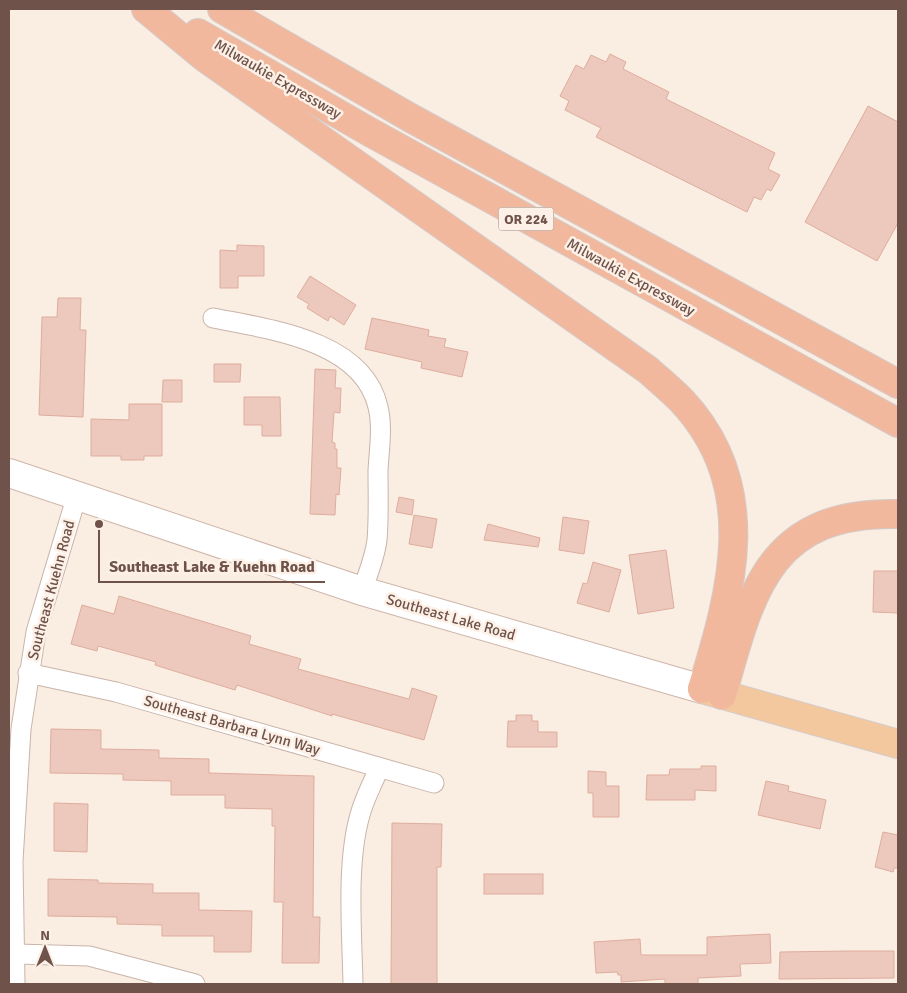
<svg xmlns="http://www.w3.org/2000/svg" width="907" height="993" viewBox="0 0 907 993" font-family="Signika,sans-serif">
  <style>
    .building { fill: #edc8bc; stroke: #dead9e }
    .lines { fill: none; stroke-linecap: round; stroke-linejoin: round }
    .minor-casing { stroke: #c9b4aa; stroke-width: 21 }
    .secondary-casing { stroke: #ceb5aa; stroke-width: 30 }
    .primary-casing { stroke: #d4cbc9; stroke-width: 30 }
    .trunk-casing { stroke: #d4cbc9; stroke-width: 30 }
    .minor { stroke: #fff; stroke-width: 19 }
    .secondary { stroke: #fff; stroke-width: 28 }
    .primary { stroke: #f3c89f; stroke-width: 28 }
    .trunk { stroke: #f1b89e; stroke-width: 28 }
    .labels { text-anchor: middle; stroke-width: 5; stroke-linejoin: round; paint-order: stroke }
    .shield { fill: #fdf1e7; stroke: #9a827a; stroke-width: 1 }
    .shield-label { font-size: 14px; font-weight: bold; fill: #6f534b }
    .street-label { font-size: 15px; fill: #6f534b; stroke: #fdf1e7 }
    .leader { fill: none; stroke: #6f534b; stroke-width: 2 }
    .callout-dot { fill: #6f534b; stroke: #fdf1e7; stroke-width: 2 }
    .callout-label { font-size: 16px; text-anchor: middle; font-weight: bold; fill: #6f534b; stroke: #fdf1e7; stroke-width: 5; stroke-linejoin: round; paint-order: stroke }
  </style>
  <rect width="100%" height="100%" fill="#faede2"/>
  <g class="building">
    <polygon points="610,54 626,62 623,69 669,92 666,99 775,153 768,169 780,175 771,191 767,189 761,200 754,197 747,212 596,137 601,128 565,110 569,101 560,96 576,65 584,69 591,55 606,62"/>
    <polygon points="868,106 898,122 898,223 877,261 805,222"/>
    <polygon points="237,245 264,246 264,276 238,276 238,288 220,288 220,250 237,251"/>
    <polygon points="310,276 356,305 344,325 330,316 328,321 307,308 309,304 297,297"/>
    <polygon points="58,298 81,298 80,330 86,330 83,417 39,415 42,317 57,317"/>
    <polygon points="372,318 429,330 428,336 446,339 444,347 468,352 462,377 421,368 422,362 365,349"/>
    <polygon points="214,364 241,364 240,382 214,382"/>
    <polygon points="315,369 336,370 335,388 341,388 340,413 334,412 332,442 335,443 335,449 337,449 337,468 341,468 339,495 336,494 335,515 310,514"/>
    <polygon points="163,380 182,380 182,402 162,402"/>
    <polygon points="244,397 280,397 281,436 262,436 262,425 244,425"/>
    <polygon points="129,404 162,404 162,456 144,456 144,460 121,460 121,456 91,456 91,419 129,420"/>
    <polygon points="399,497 414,500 412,515 396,512"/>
    <polygon points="414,515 437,519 432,548 409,544"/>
    <polygon points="563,517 589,521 584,554 559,550"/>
    <polygon points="488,524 540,538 538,547 484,540"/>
    <polygon points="666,550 674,608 638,614 629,555"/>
    <polygon points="593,562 621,570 609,612 577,603 583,583 587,584"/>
    <polygon points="874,571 898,571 898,613 873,612"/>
    <polygon points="119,596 251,636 249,644 301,659 298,669 409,699 412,688 437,696 424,740 332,714 332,716 237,685 235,690 155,665 156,662 98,646 97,651 71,644 82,605 114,614"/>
    <polygon points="516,715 532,715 532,721 538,721 538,732 557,732 557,747 507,747 508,721 516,721"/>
    <polygon points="51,729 101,730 101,749 159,750 159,758 209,759 209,773 314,776 313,917 320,917 319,963 282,963 283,902 274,902 275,826 272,826 272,809 225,808 225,795 171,795 171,781 123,780 123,774 50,773"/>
    <polygon points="701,766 716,766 716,791 695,790 695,800 646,800 647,775 669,775 670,769 701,769"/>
    <polygon points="588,771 606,772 606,786 619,786 619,817 593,817 593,793 588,793"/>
    <polygon points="766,781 789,786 788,791 826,800 820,829 758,815"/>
    <polygon points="54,803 88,804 87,852 54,851"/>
    <polygon points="392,823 442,824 441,867 437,867 437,984 391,984"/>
    <polygon points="883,832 898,835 898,868 894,868 893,872 875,867"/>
    <rect x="484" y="874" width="59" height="20"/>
    <polygon points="48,879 98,880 98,883 153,884 153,893 199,893 199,910 252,911 251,952 214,952 214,936 162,936 162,925 117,924 117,917 48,916"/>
    <polygon points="770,934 771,963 740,964 741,976 698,978 698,984 665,984 665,979 621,982 621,975 618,975 617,972 596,973 594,942 640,939 641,955 707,955 707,937"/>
    <polygon points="848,951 894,951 894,978 779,979 780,952"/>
  </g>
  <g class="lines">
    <defs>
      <g id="minor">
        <path d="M213,318c55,11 150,22 165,89 5,20 1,44 0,64 0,23 1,46 -1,69 -2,17 -9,34 -15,51"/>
        <polyline points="28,673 116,692 434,783"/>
        <polyline points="16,954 89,956 195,984"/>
        <polyline points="15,984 13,861 21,729 36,632 77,495"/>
        <path d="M353,984c-1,-51 -7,-121 7,-169 4,-16 13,-32 19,-47"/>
      </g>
      <polyline id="secondary" points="9,473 362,591 702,689"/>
      <polyline id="primary" points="702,689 898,744"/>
      <g id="trunk">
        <path d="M146,9l58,48 444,313c11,10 23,20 34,31 80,86 50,189 20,288"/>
        <polyline points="222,9 409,117 898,384"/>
        <polyline points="198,33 368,131 898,423"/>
        <path d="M722,695c29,-104 47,-184 176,-181"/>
      </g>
    </defs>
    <use href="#minor" class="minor-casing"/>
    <use href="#secondary" class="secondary-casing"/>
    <use href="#primary" class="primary-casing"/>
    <use href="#trunk" class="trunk-casing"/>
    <use href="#minor" class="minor"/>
    <use href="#secondary" class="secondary"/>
    <use href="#primary" class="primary"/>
    <use href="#trunk" class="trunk"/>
  </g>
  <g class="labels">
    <rect class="shield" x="498.5" y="207.5" width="55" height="23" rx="4"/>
    <g class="shield-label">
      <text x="526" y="224">OR 224</text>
    </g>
    <g class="street-label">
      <text transform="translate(278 79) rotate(30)" y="5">Milwaukie Expressway</text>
      <text transform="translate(631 277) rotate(29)" y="5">Milwaukie Expressway</text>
      <text transform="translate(51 590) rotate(-75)" y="5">Southeast Kuehn Road</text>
      <text transform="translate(451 617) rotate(16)" y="5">Southeast Lake Road</text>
      <text transform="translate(232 725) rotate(16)" y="5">Southeast Barbara Lynn Way</text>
    </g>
  </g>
  <path class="leader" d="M99 524L99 582H325"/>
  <circle class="callout-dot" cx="99" cy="524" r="5"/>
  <g class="callout-label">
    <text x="212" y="572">Southeast Lake &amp; Kuehn Road</text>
  </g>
  <rect width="907" height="993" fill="none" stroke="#6f534b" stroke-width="20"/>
  <g transform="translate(45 948)" stroke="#fdf1e7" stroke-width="4" paint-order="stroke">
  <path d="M0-4L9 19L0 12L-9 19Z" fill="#6f534b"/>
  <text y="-8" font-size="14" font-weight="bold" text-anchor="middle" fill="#6f534b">N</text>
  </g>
</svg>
